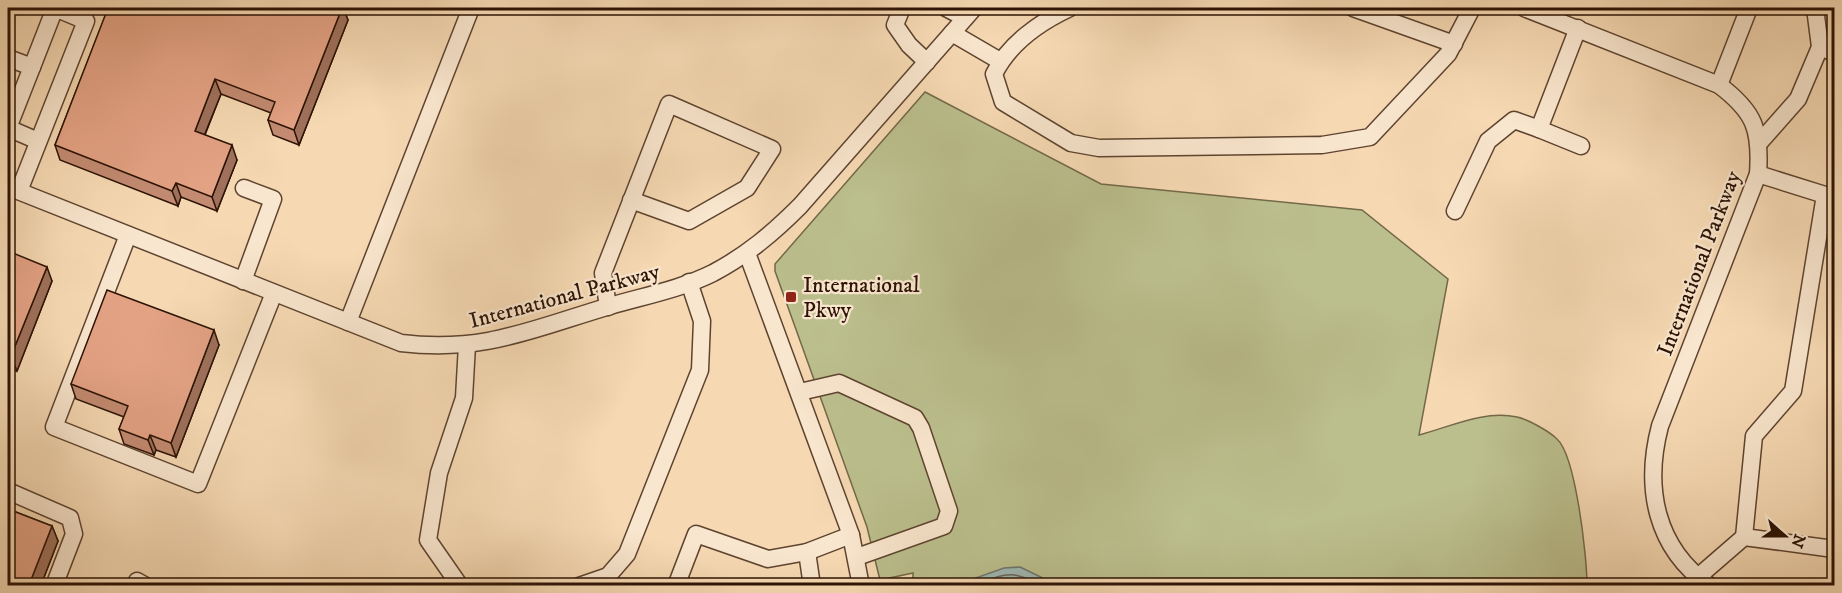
<svg xmlns="http://www.w3.org/2000/svg" width="1842" height="593" viewBox="0 0 1842 593" font-family="'IM FELL DW Pica',serif">
  <style>
    .green { fill: #bbbf8d; stroke: #746949; stroke-width: 1.5 }
    .water { fill: #9eb9b4; stroke: #70776e; stroke-width: 1.5 }
    .lines { fill: none; stroke-linecap: round; stroke-linejoin: round }
    .shore { stroke: #65665c; stroke-width: 1.5 }
    .minor-casing { stroke: #5e4430; stroke-width: 19 }
    .minor { stroke: #f9e6ce; stroke-width: 16 }
    .wall { fill: #c38b72; stroke: #2c1305; stroke-width: 1.5 }
    .shaded-wall { fill: #9f715c; stroke: #2c1305; stroke-width: 1.5 }
    .building { fill: #e3a284; stroke: #2c1305; stroke-width: 1.5 }
    .poi-dot { fill: #8f2418; stroke: #f9e6ce; stroke-width: 2 }
    .labels { text-anchor: middle; stroke-width: 4.5; stroke-linejoin: round; paint-order: stroke }
    .street-label { font-size: 22px; fill: #2c1305; stroke: #f9e6ce }
    .poi-label { font-size: 22px; fill: #2c1305; stroke: #f9e6ce; text-anchor: start }
  </style>
  <rect width="100%" height="100%" fill="#f6d9b3"/>
  <filter id="stains"><feTurbulence type="fractalNoise" baseFrequency=".00333" numOctaves="4"/><feColorMatrix values="0 0 0 0 .2 0 0 0 0 .09 0 0 0 0 .02 0 0 0 .5 -.17"/></filter>
  <radialGradient id="worn" r=".72"><stop offset=".6" stop-color="#630" stop-opacity="0"/><stop offset="1" stop-color="#630" stop-opacity=".3"/></radialGradient>
  <path class="green" d="M925,92l176,92 261,26 86,69 -29,156c31,-8 64,-25 98,-18 10,2 32,14 40,22 19,17 30,119 30,146l-674,1v-13l-33,7 -13,-53 -92,-256v-7z"/>
  <polygon class="water" points="1020,567 1057,585 956,585 1004,568"/>
  <g class="lines">
    <path class="shore" d="M973,586c34,-13 37,-17 71,0"/>
    <defs>
      <g id="minor">
        <polyline points="902,8 895,25 909,45 927,62"/>
        <polyline points="946,8 965,18"/>
        <path d="M1070,8c-30,14 -61,36 -76,66l9,28 68,41 28,5 223,-3 48,-8 78,-83 24,-46"/>
        <polyline points="1353,8 1454,44"/>
        <path d="M1524,8l195,77c36,27 42,45 39,89l-98,252c-16,61 -5,122 50,160"/>
        <polyline points="952,33 1000,61"/>
        <polyline points="1820,47 1834,53"/>
        <polyline points="8,58 32,67 55,8 86,21 19,191"/>
        <polyline points="32,67 8,128 38,141"/>
        <polyline points="1719,85 1749,8"/>
        <polyline points="1539,129 1581,146"/>
        <polyline points="1760,142 1798,99 1820,47 1815,8"/>
        <path d="M8,187l393,156c83,10 131,-14 209,-37 34,-10 71,-17 103,-33 34,-18 60,-40 87,-67l174,-198"/>
        <polyline points="1455,211 1488,141 1514,120 1539,129 1578,28"/>
        <polyline points="128,235 54,427 198,484 274,293"/>
        <polyline points="747,253 851,535 861,586"/>
        <polyline points="243,281 273,199 244,188"/>
        <polyline points="608,307 603,273 669,104 772,149 747,188 689,221 631,200"/>
        <polyline points="348,322 471,8"/>
        <polyline points="800,392 839,383 915,418 921,428 949,511 944,526 857,557"/>
        <polyline points="8,491 70,518 74,534 54,586"/>
        <polyline points="1744,537 1754,436 1793,391 1825,195 1758,174"/>
        <polyline points="1699,576 1744,537 1834,549"/>
        <polyline points="137,581 146,586"/>
        <polyline points="460,586 428,540 439,473 464,398 467,345"/>
        <polyline points="579,586 608,576 627,554 700,370 702,321 689,282"/>
        <polyline points="676,586 696,534 768,559 807,552"/>
        <polyline points="812,586 807,552 851,535"/>
      </g>
    </defs>
    <use href="#minor" class="minor-casing"/>
    <use href="#minor" class="minor"/>
  </g>
  <g class="wall">
    <polygon points="88,8 343,8 348,20 299,145 273,135 268,120 271,113 221,94 205,135 237,160 217,211 181,197 178,206 60,160 55,145 106,14"/>
    <polygon points="8,251 52,281 17,371 8,368"/>
    <polygon points="219,345 176,457 156,450 154,455 124,444 119,429 124,417 76,399 71,384"/>
    <polygon points="8,509 52,526 58,541 41,585 8,585"/>
  </g>
  <g class="shaded-wall">
    <polygon points="342,8 343,8 348,20 299,145 294,130"/>
    <polygon points="215,79 221,94 200,146 195,131"/>
    <polygon points="232,145 237,160 217,211 212,197"/>
    <polygon points="176,183 181,197 178,206 172,191"/>
    <polygon points="47,267 52,281 17,371 11,356"/>
    <polygon points="214,330 219,345 176,457 171,443"/>
    <polygon points="150,435 156,450 154,455 148,440"/>
    <polygon points="52,526 58,541 41,585 29,585"/>
  </g>
  <g class="building">
    <polygon points="108,8 342,8 294,130 268,120 275,102 215,79 195,131 232,145 212,197 176,183 172,191 55,145"/>
    <polygon points="8,251 47,267 11,356 8,355"/>
    <polygon points="107,290 214,330 171,443 150,435 148,440 119,429 128,406 71,384"/>
    <polygon points="8,509 52,526 29,585 27,585 8,578"/>
    <polygon points="72,582 82,585 71,585"/>
  </g>
  <rect class="poi-dot" x="785" y="291" width="12" height="12" rx="3"/>
  <g class="labels">
    <g class="street-label">
      <text transform="translate(1698 263) rotate(-69)" y="8">International Parkway</text>
      <text transform="translate(564 295) rotate(-15)" y="8">International Parkway</text>
    </g>
    <g class="poi-label">
      <text x="803" y="292">International<tspan x="803" dy="25">Pkwy</tspan></text>
    </g>
  </g>
  <rect width="1842" height="593" fill="none" stroke="#f6d9b3" stroke-width="30"/>
  <rect x="9" y="9" width="1824" height="575" fill="none" stroke="#2c1305" stroke-width="3"/>
  <rect x="15" y="15" width="1812" height="563" fill="none" stroke="#2c1305" stroke-width="1.5"/>
  <g transform="translate(1785 536) rotate(111)" stroke="#f9e6ce" stroke-width="4.5" paint-order="stroke">
  <path d="M0-4.5L10 22L0 15L-10 22Z" fill="#2c1305"/>
  <text y="-9" font-size="16" font-weight="bold" text-anchor="middle" fill="#2c1305">N</text>
  </g>
  <rect width="100%" height="100%" filter="url(#stains)"/>
  <rect width="100%" height="100%" fill="url(#worn)"/>
</svg>
